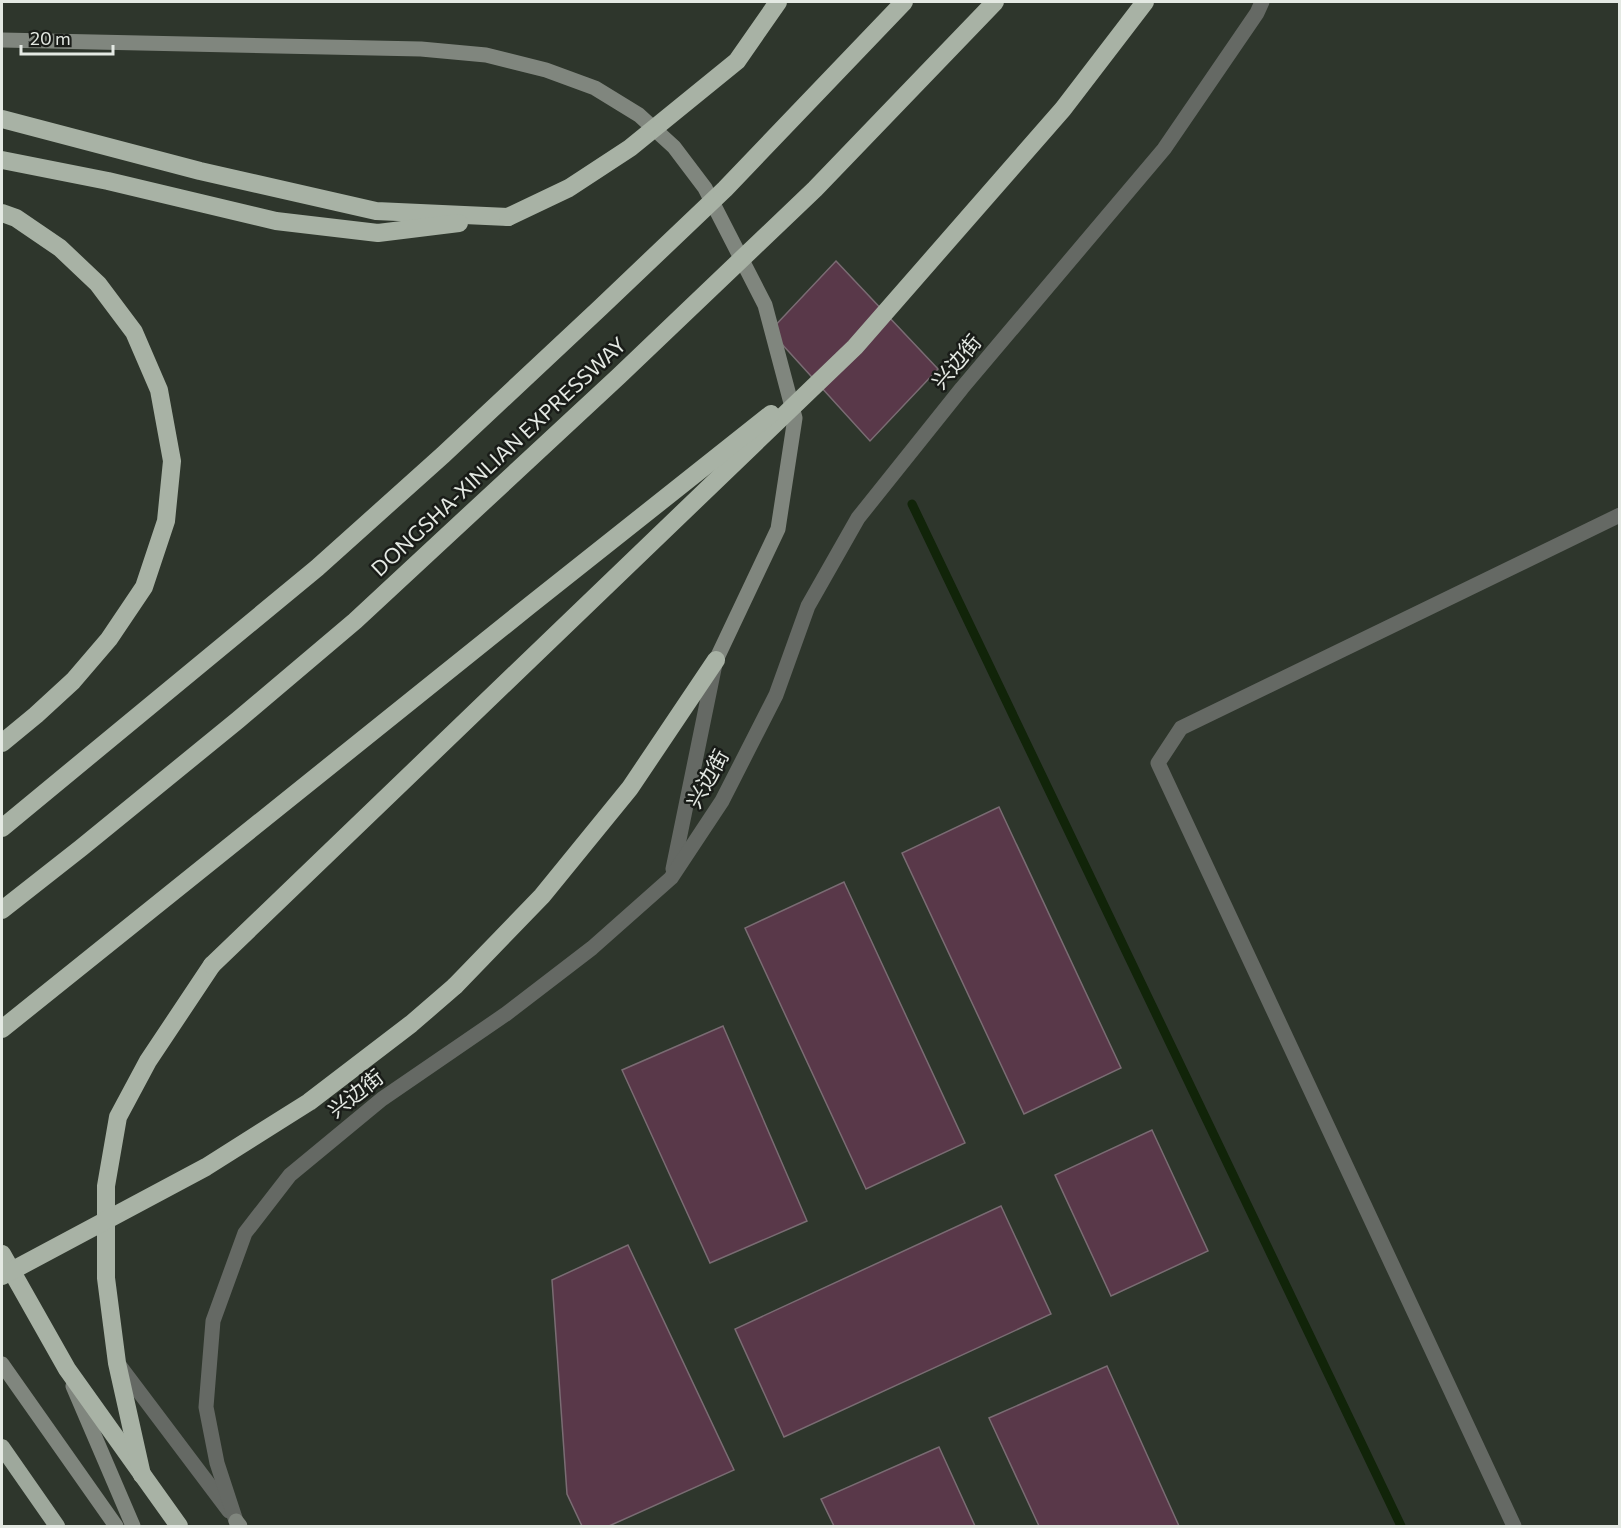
<svg xmlns="http://www.w3.org/2000/svg" width="1621" height="1528" viewBox="0 0 1621 1528" font-family="Commissioner,'Noto Sans SC',sans-serif">
  <style>
    .lines { fill: none; stroke-linecap: round; stroke-linejoin: round }
    .stream { stroke: #112409; stroke-width: 9 }
    .building { fill: #593849; stroke: #7a6c73; stroke-width: 1.5 }
    .service { stroke: #656964; stroke-width: 15 }
    .tertiary { stroke: #656964; stroke-width: 15 }
    .secondary { stroke: #80867e; stroke-width: 15 }
    .trunk { stroke: #9ea89c; stroke-width: 16 }
    .motorway { stroke: #a8b2a5; stroke-width: 18 }
    .motorway-bridge { stroke: #a8b2a5; stroke-width: 18 }
    .labels { text-anchor: middle; stroke-width: 5; stroke-linejoin: round; paint-order: stroke }
    .street-label { font-size: 21px; fill: #e4e9e3; stroke: #191c18 }
  </style>
  <rect width="100%" height="100%" fill="#2e362c"/>
  <g class="lines">
    <polyline class="stream" points="912,504 1401,1526"/>
  </g>
  <g class="building">
    <polygon points="836,261 938,369 870,441 770,331"/>
    <polygon points="999,807 1121,1068 1024,1114 902,853"/>
    <polygon points="844,882 965,1143 866,1189 745,928"/>
    <polygon points="723,1026 807,1221 710,1263 622,1070"/>
    <polygon points="1152,1130 1208,1251 1111,1296 1055,1175"/>
    <polygon points="1001,1206 1051,1314 784,1437 735,1329"/>
    <polygon points="628,1245 734,1470 609,1526 582,1526 567,1494 552,1280"/>
    <polygon points="1107,1366 1179,1526 1039,1526 989,1418"/>
    <polygon points="939,1447 975,1526 834,1526 821,1499"/>
  </g>
  <g class="lines">
    <polyline class="service" points="1514,1526 1158,763 1181,728 1620,515"/>
    <g class="tertiary">
      <polyline points="673,869 715,664"/>
      <polyline points="119,1365 229,1511"/>
      <polyline points="236,1521 217,1463 206,1407 213,1321 245,1233 290,1175 382,1099 506,1014 592,948 671,878 722,801 776,695 808,606 858,518 962,388 1164,149 1257,13 1262,2"/>
    </g>
    <g class="secondary">
      <polyline points="2,40 421,49 486,55 546,70 595,88 639,115 674,147 705,188 765,305 795,418 778,529 716,660"/>
      <polyline points="2,1364 116,1526"/>
      <polyline points="73,1386 133,1526"/>
      <polyline points="236,1521 240,1526"/>
    </g>
    <polyline class="trunk" points="2,1447 57,1526"/>
    <g class="motorway">
      <polyline points="2,119 200,171 376,211 508,217"/>
      <polyline points="2,160 108,181 276,221 378,233 459,223"/>
      <polyline points="2,213 16,218 60,248 98,284 134,332 159,390 172,461 166,521 144,587 109,639 73,681 36,715 2,743"/>
      <polyline points="455,986 542,896 630,788 716,660"/>
      <polyline points="2,1254 67,1369 179,1526"/>
      <polyline points="142,1475 117,1363 106,1278 106,1186 118,1117 148,1061 212,965"/>
    </g>
    <g class="motorway-bridge">
      <polyline points="508,217 569,188 630,148 737,61 778,2"/>
      <polyline points="2,828 317,568 443,455 600,308 725,189 904,2"/>
      <polyline points="2,910 81,848 238,720 355,621 619,376 815,189 995,2"/>
      <polyline points="212,965 855,347 1063,109 1145,2"/>
      <polyline points="2,1029 529,606 771,414"/>
      <polyline points="2,1276 206,1167 309,1102 411,1024 455,986"/>
    </g>
  </g>
  <g class="labels">
    <g class="street-label">
      <text transform="translate(957 362) rotate(-50)" y="7">兴边街</text>
      <text transform="translate(499 457) rotate(-43)" y="7">DONGSHA-XINLIAN EXPRESSWAY</text>
      <text transform="translate(708 779) rotate(-61)" y="7">兴边街</text>
      <text transform="translate(356 1094) rotate(-38)" y="7">兴边街</text>
    </g>
  </g>
  <rect width="1621" height="1528" fill="none" stroke="#e4e9e3" stroke-width="6"/>
  <path d="M21 45v9h92v-9" fill="none" stroke="#e4e9e3" stroke-width="3"/>
  <text x="30" y="45" font-size="18" fill="#e4e9e3" stroke="#191c18" stroke-width="4.5" paint-order="stroke">20 m</text>
</svg>
